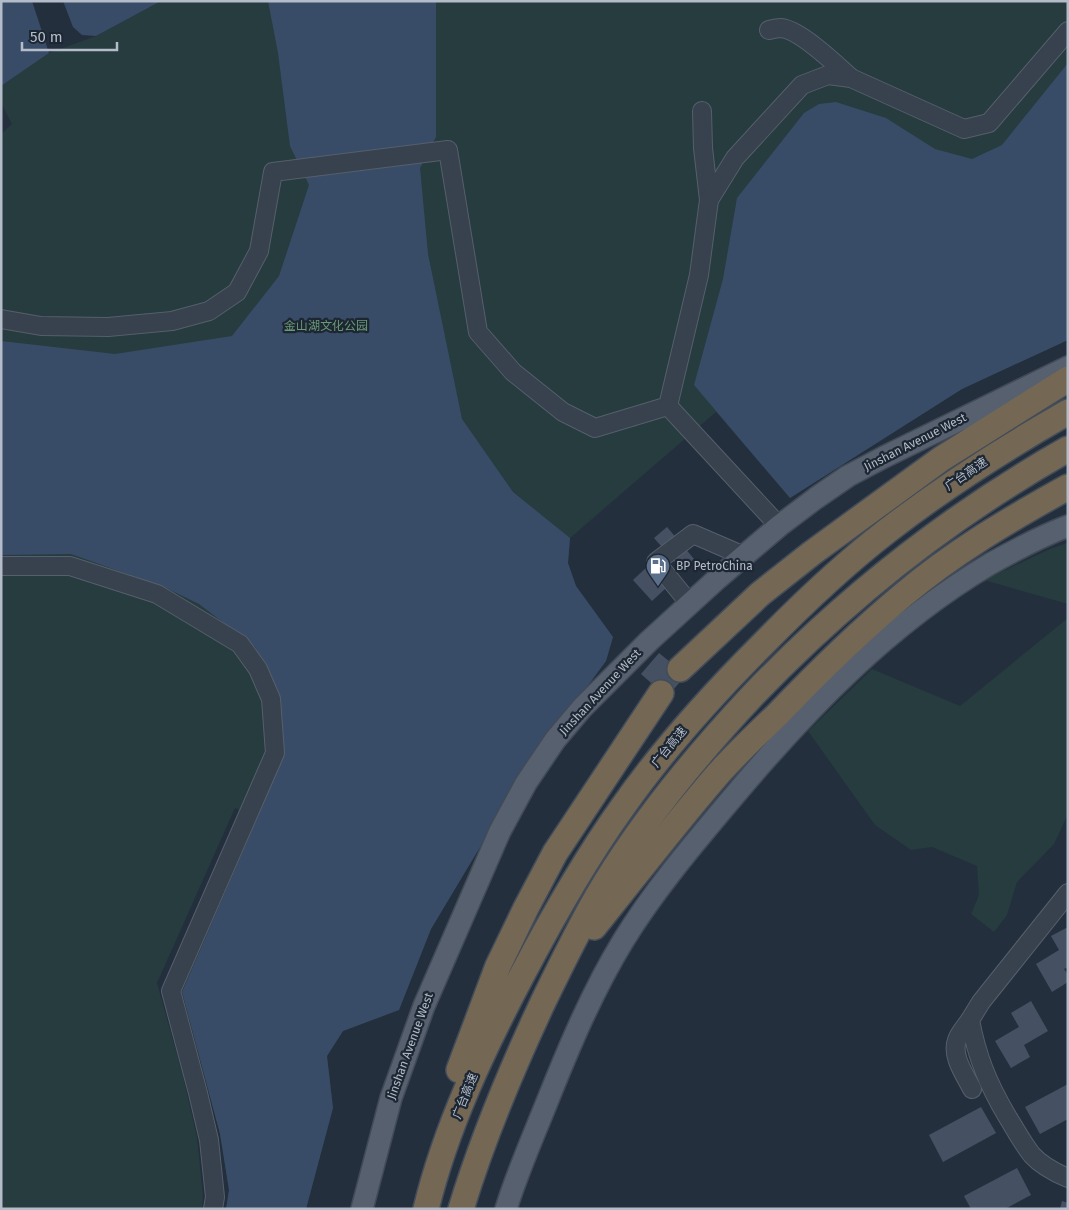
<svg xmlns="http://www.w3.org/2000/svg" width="1069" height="1210" viewBox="0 0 1069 1210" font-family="'Fira Sans','Noto Sans SC',sans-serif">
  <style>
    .green { fill: #263c3f }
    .water { fill: #394c67 }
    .building { fill: #455162 }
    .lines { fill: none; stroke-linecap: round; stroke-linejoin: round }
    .minor-casing { stroke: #565f6c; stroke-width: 20 }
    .major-casing { stroke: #414a57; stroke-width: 24 }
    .highway-casing { stroke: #434c59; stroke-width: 28 }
    .minor { stroke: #38414e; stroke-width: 18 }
    .major { stroke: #56606e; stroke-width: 21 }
    .highway { stroke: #746855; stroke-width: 25 }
    .labels { text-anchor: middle; stroke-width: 4.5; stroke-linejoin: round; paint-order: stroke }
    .park-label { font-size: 12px; fill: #6b9a76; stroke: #1d2633 }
    .street-label { font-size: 12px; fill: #b4bcc9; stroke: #1d2633 }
    .poi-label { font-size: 12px; fill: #b4bcc9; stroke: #1d2633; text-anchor: start }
  </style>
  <rect width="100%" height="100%" fill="#242f3e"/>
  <g class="green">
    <polygon points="161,1 1068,1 1068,340 962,389 790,498 716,412 570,538 568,563 576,586 613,637 606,661 528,767 431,929 399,1010 343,1031 327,1056 333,1108 306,1209 226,1209 229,1190 220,1134 182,992 258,817 235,808 157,983 183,1076 197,1137 203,1196 202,1209 1,1209 1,134 12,124 1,103 1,86 49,53 96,36"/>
    <polygon points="1068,543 1068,604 984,580 1050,549"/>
    <polygon points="1068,618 1068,814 1054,844 1017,882 1007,915 994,932 971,914 979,895 977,866 932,847 911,850 875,825 808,731 872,669 960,706"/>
  </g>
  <g class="water">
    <polygon points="1,1 32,1 49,53 1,86"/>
    <polygon points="63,1 161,1 96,36 82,35 73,27"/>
    <polygon points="268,1 436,1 436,137 420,168 428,254 462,419 513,492 570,538 568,563 576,586 613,637 606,661 528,767 431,929 399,1010 343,1031 327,1056 333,1108 306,1209 226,1209 229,1190 220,1134 182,992 258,816 283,754 278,691 255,647 199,604 166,588 71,554 1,555 1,341 115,354 232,336 279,276 309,185 290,146 278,53"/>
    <polygon points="1068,63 1068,340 962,389 790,498 694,385 723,279 737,198 804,113 819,104 836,102 886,118 935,149 972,159 1002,145"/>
  </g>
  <g class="building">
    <polygon points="667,527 694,559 682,570 654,538"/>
    <polygon points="647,567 666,588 652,601 633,580"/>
    <polygon points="659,653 686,675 667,697 641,674"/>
    <polygon points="1068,927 1068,967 1064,969 1068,975 1068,982 1052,992 1036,964 1059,950 1051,936"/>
    <polygon points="1031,1001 1048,1031 1024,1045 1030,1057 1011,1068 995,1041 1019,1027 1011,1013"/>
    <polygon points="1068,1084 1068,1119 1040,1134 1025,1107"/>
    <polygon points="981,1107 996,1133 943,1162 929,1135"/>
    <polygon points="1017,1168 1031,1195 1005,1209 971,1209 964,1196"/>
    <polygon points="1062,1201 1068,1203 1068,1209 1060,1209"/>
  </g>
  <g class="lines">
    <defs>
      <g id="minor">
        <path d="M769,30c4,-1 8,-2 12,-2 18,1 56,37 70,50"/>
        <polyline points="702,111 703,148 709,200"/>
        <polyline points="1,319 41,326 108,327 172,321 209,311 237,292 259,251 273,172 448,150 478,332 513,372 563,412 595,428 668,406 699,275 709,200 735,158 802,85 828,75 851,78 964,129 989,123 1068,31"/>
        <polyline points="668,406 779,526"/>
        <polyline points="1,566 70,566 157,594 240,644 258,669 271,699 275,753 171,991 198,1093 209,1140 215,1197 213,1209"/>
        <polyline points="690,604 656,562 693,534 744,556"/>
        <path d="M1068,893l-87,109 -11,18c7,37 18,64 37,96 8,13 16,28 25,39 9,10 24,18 36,23"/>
        <path d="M970,1020c-4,6 -11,13 -13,20 -6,16 8,35 15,49"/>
      </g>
      <g id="major">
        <polyline points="362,1209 391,1098 424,1006 500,831 526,783 555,740 582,708 649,641 718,578 779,526 816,498 848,476 884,457 1068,367"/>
        <path d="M506,1209c11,-36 27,-72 41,-107 22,-55 45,-110 76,-161 30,-49 68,-94 105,-138 76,-91 159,-178 262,-239 25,-14 51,-28 78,-38"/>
      </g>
      <g id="highway">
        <polyline points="680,669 760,594 812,553 941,459 1068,379"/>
        <path d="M594,927c41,-51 81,-103 124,-153 19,-21 39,-40 59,-59 40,-42 82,-83 126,-120 51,-43 107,-76 165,-108"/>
        <polyline points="459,1070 498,966 526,908 555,853 661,693"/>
        <path d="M426,1209c20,-82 57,-160 96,-234 30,-57 62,-114 100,-167 41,-59 90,-113 141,-164 39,-40 80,-79 124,-113 58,-45 118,-83 181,-119"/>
        <path d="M461,1209c22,-72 51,-141 83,-209 17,-35 34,-70 53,-103 43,-74 98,-140 156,-202 93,-97 198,-180 315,-246"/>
      </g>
    </defs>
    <use href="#minor" class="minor-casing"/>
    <use href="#major" class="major-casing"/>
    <use href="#highway" class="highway-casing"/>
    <use href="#minor" class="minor"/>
    <use href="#major" class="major"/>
    <use href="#highway" class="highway"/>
  </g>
  <defs>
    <symbol id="fuel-pin" viewBox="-11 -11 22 30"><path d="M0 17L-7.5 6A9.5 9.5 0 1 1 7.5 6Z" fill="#5c6f8a" stroke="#1d2633"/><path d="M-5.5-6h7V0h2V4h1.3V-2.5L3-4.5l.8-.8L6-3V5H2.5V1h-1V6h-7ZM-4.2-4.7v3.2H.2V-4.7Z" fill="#fff"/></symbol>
  </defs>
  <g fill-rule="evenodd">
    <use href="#fuel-pin" x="644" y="552" width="28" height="38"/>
  </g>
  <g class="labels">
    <g class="park-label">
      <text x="326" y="330">金山湖文化公园</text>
    </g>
    <g class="street-label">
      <text transform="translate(915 442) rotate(-27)" y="4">Jinshan Avenue West</text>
      <text transform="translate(966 474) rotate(-34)" y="4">广台高速</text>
      <text transform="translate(600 692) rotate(-47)" y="4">Jinshan Avenue West</text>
      <text transform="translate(669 747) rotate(-51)" y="4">广台高速</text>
      <text transform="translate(410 1046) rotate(-70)" y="4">Jinshan Avenue West</text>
      <text transform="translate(465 1096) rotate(-68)" y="4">广台高速</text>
    </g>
    <g class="poi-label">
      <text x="676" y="570">BP PetroChina</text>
    </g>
  </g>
  <rect width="1069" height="1210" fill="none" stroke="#b4bcc9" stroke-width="5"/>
  <path d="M22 42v8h95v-8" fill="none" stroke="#b4bcc9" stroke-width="2.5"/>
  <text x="30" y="42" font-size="15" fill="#b4bcc9" stroke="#1d2633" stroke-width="4" paint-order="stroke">50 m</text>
</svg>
